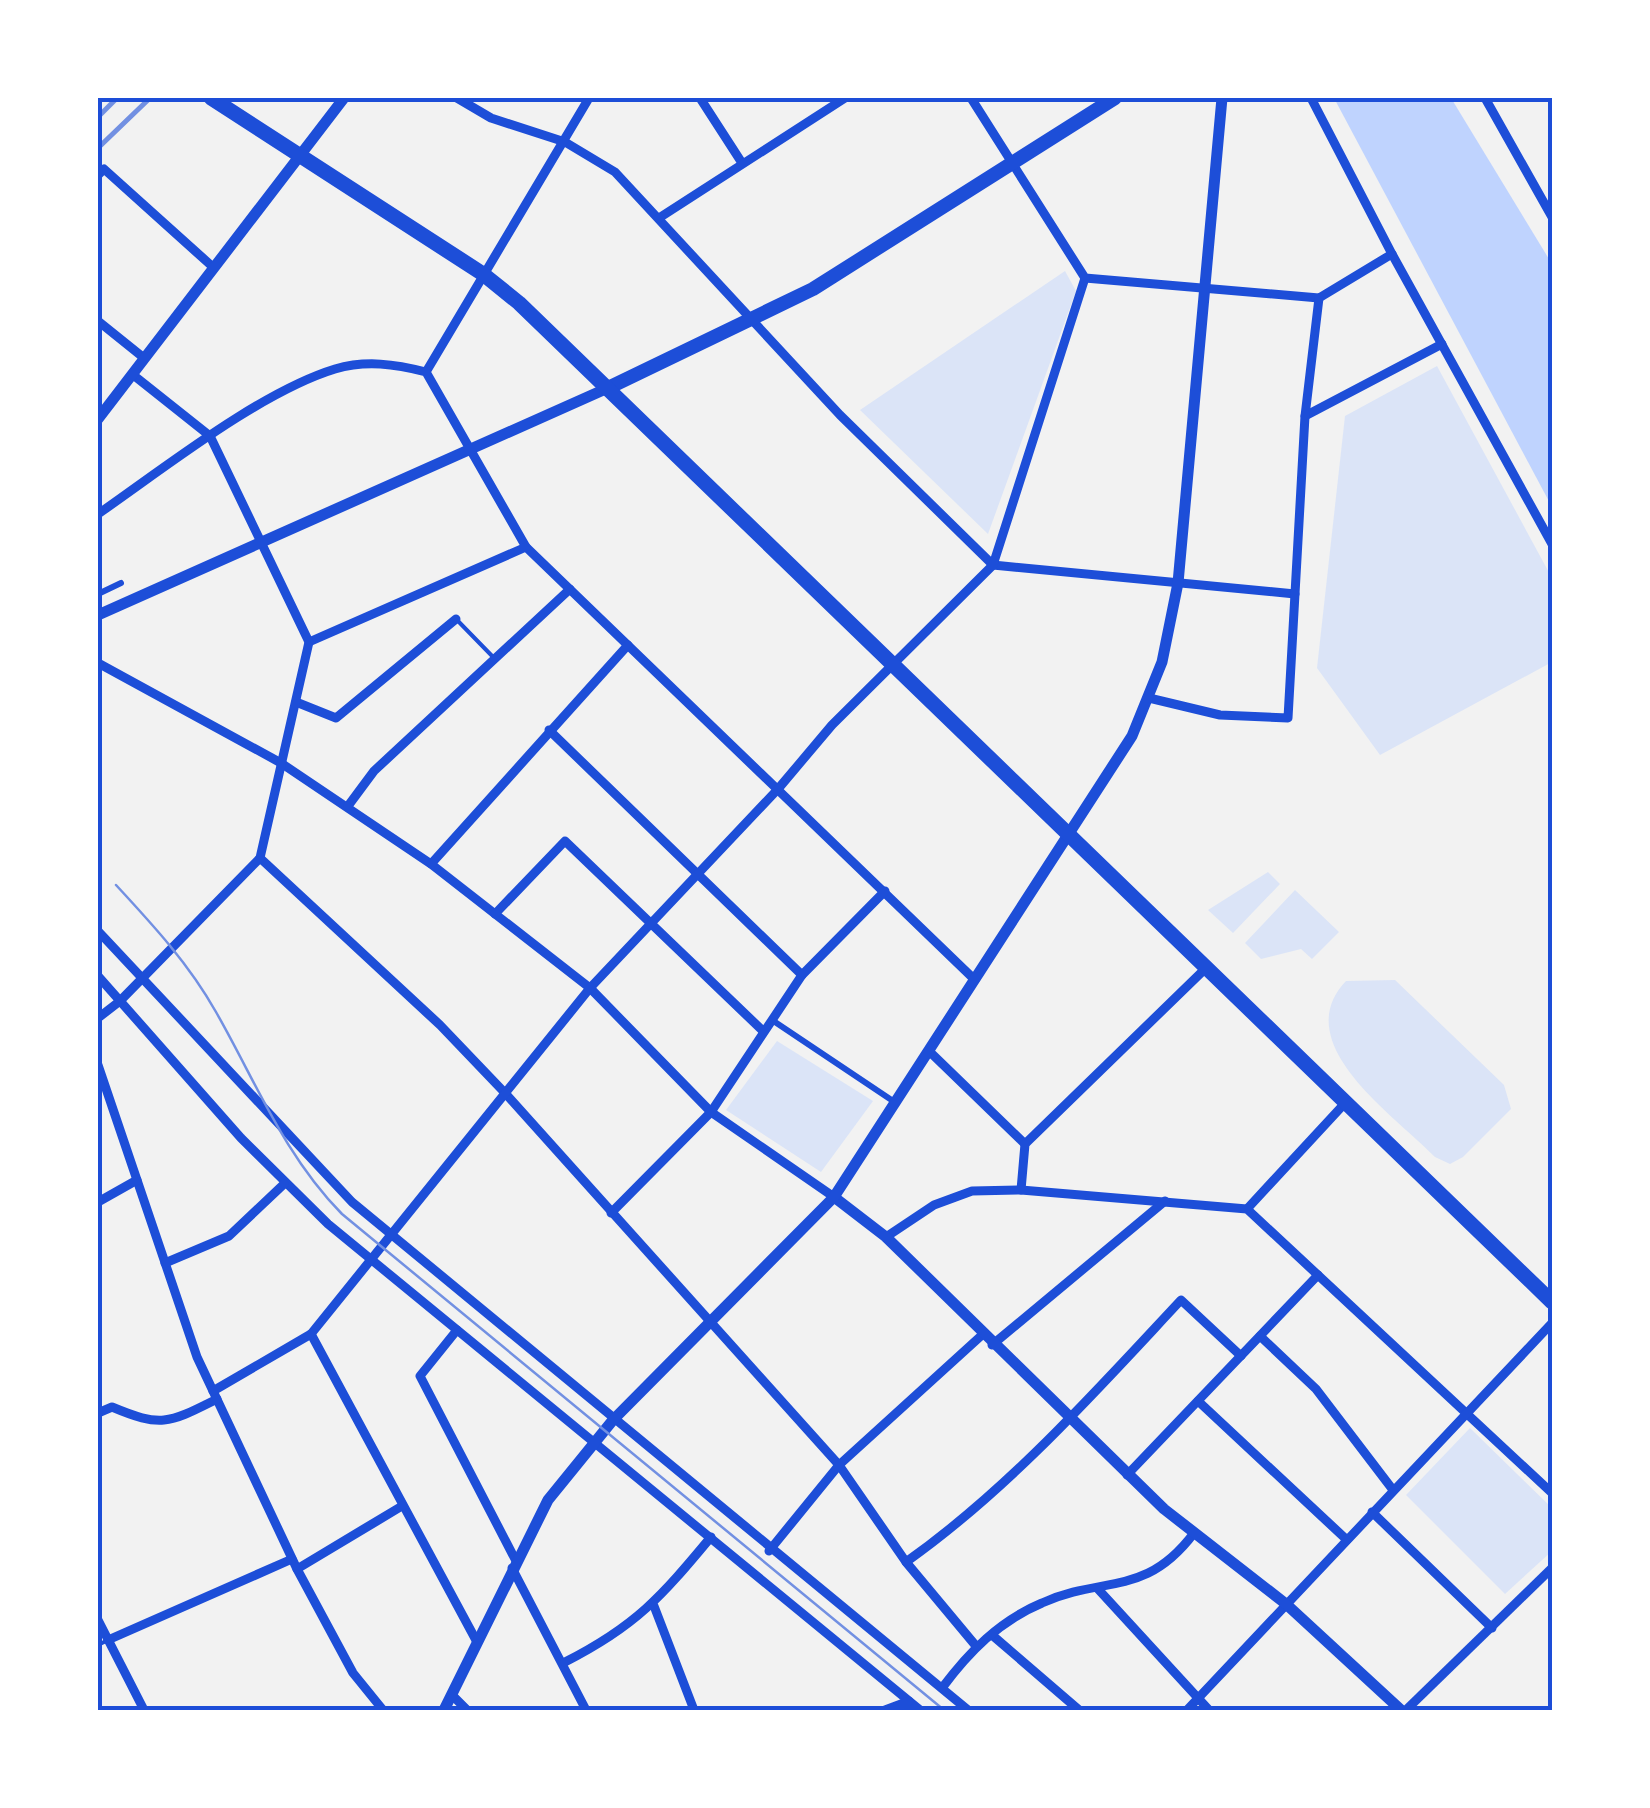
<svg xmlns="http://www.w3.org/2000/svg" width="1650" height="1808" viewBox="0 0 1650 1808" font-family="Figtree,sans-serif">
  <style>
    .green { fill: #dbe4f7 }
    .water { fill: #bfd3fe }
    .lines { fill: none; stroke-linecap: round; stroke-linejoin: round }
    .service { stroke: #1d4ed8; stroke-width: 4 }
    .pedestrian { stroke: #1d4ed8; stroke-width: 6 }
    .minor { stroke: #1d4ed8; stroke-width: 9 }
    .tertiary { stroke: #1d4ed8; stroke-width: 11 }
    .primary { stroke: #1d4ed8; stroke-width: 14 }
    .trunk { stroke: #1d4ed8; stroke-width: 15 }
    .tram { stroke: #7290e2; stroke-width: 2.5 }
    .rail { stroke: #7290e2; stroke-width: 5 }
    .neatline { fill: none; stroke: #1d4ed8; stroke-width: 4 }
  </style>
  <rect width="100%" height="100%" fill="#f2f2f2"/>
  <g class="green">
    <polygon points="1065,271 1076,291 988,534 860,410"/>
    <polygon points="1437,366 1552,578 1552,662 1380,755 1317,668 1345,416"/>
    <polygon points="1268,872 1280,884 1233,933 1208,910"/>
    <polygon points="1295,890 1339,932 1312,959 1301,949 1261,959 1245,943"/>
    <path d="M1395,980l109,105 7,24 -48,48 -13,7 -15,-7c-41,-42 -148,-114 -89,-176z"/>
    <polygon points="777,1041 873,1101 821,1172 726,1110"/>
    <polygon points="1470,1428 1552,1508 1552,1551 1505,1594 1406,1495"/>
  </g>
  <polygon class="water" points="1334,98 1451,98 1552,264 1552,507"/>
  <g class="lines">
    <g class="service">
      <polyline points="1548,100 1552,100"/>
      <polyline points="457,620 495,659"/>
      <polyline points="98,1645 108,1640"/>
    </g>
    <g class="pedestrian">
      <polyline points="98,594 121,583"/>
      <polyline points="772,1020 896,1103"/>
    </g>
    <g class="minor">
      <polyline points="457,98 491,118 565,142 615,172 840,415 993,565 1295,594"/>
      <polyline points="700,98 742,163"/>
      <polyline points="971,98 1085,278 1319,298 1392,254"/>
      <polyline points="1311,98 1392,254 1552,544"/>
      <polyline points="1485,98 1552,217"/>
      <polyline points="98,175 104,169 214,268"/>
      <polyline points="659,218 845,98"/>
      <polyline points="98,321 144,358"/>
      <polyline points="426,372 589,98"/>
      <polyline points="1305,416 1442,344"/>
      <path d="M98,514c65,-45 162,-122 237,-145 31,-9 60,-5 91,3l100,175 449,433"/>
      <polyline points="309,642 526,547"/>
      <polyline points="98,663 281,763 431,864 590,988 711,1112 834,1197"/>
      <polyline points="1149,698 1220,715 1288,718 1305,416 1319,298"/>
      <polyline points="296,702 336,718 456,619"/>
      <polyline points="549,730 802,975"/>
      <polyline points="348,806 374,771 570,589"/>
      <polyline points="260,858 440,1025 505,1093 839,1465 906,1562 976,1646"/>
      <polyline points="431,864 628,645"/>
      <polyline points="495,914 565,841 763,1031"/>
      <polyline points="98,931 352,1202 968,1710"/>
      <polyline points="98,976 241,1138 328,1224 920,1710"/>
      <polyline points="98,1018 120,1001 260,858 309,642 210,436 132,374"/>
      <polyline points="930,1052 1025,1144"/>
      <polyline points="98,1065 197,1357 297,1569 353,1673 383,1710"/>
      <polyline points="1021,1190 1025,1144 1207,967"/>
      <polyline points="98,1202 137,1180"/>
      <polyline points="1247,1209 1346,1102"/>
      <polyline points="611,1213 711,1112 802,975 885,891"/>
      <polyline points="886,1237 934,1205 972,1191 1021,1190 1247,1209 1552,1493"/>
      <polyline points="165,1263 229,1236 284,1184"/>
      <polyline points="457,1330 420,1376 516,1561"/>
      <polyline points="311,1334 477,1642"/>
      <polyline points="1260,1336 1316,1389 1393,1490"/>
      <polyline points="992,1345 1165,1201"/>
      <polyline points="213,1391 311,1334 590,988 778,789 832,725 993,565 1085,278"/>
      <polyline points="1198,1401 1347,1540"/>
      <path d="M98,1413l14,-6c50,21 57,16 105,-8"/>
      <polyline points="1127,1475 1318,1275"/>
      <polyline points="1372,1512 1492,1628"/>
      <polyline points="769,1551 839,1465 982,1335"/>
      <path d="M906,1562c103,-73 189,-170 275,-262l60,56"/>
      <polyline points="512,1568 586,1710"/>
      <polyline points="297,1569 402,1506"/>
      <polyline points="1098,1589 1209,1710"/>
      <polyline points="654,1606 694,1710"/>
      <polyline points="98,1620 144,1710"/>
      <polyline points="992,1635 1079,1710"/>
      <polyline points="108,1640 292,1559"/>
      <path d="M565,1662c71,-36 96,-65 146,-125"/>
      <path d="M942,1688c27,-36 57,-67 100,-85 62,-28 103,-5 152,-70"/>
      <polyline points="452,1695 467,1710"/>
      <polyline points="885,1710 909,1701"/>
      <polyline points="1187,1710 1552,1323"/>
      <polyline points="1406,1710 1552,1568"/>
    </g>
    <g class="tertiary">
      <polyline points="98,419 344,98"/>
      <polyline points="98,615 610,387"/>
      <polyline points="834,1197 886,1237 1164,1509 1286,1604 1401,1710"/>
      <polyline points="444,1710 548,1500 613,1420 834,1197 1132,736 1162,662 1178,583 1222,98"/>
    </g>
    <polyline class="primary" points="610,387 813,289 1115,98"/>
    <polyline class="trunk" points="211,98 483,274 519,303 1552,1302"/>
    <path class="tram" d="M116,885c37,40 73,79 100,127 40,70 68,143 126,202l602,496"/>
    <g class="rail">
      <polyline points="98,117 117,98"/>
      <polyline points="98,148 150,98"/>
    </g>
  </g>
  <rect width="1650" height="1808" fill="none" stroke="#ffffff" stroke-width="200"/>
  <rect x="100" y="100" width="1450" height="1608" class="neatline"/>
</svg>
